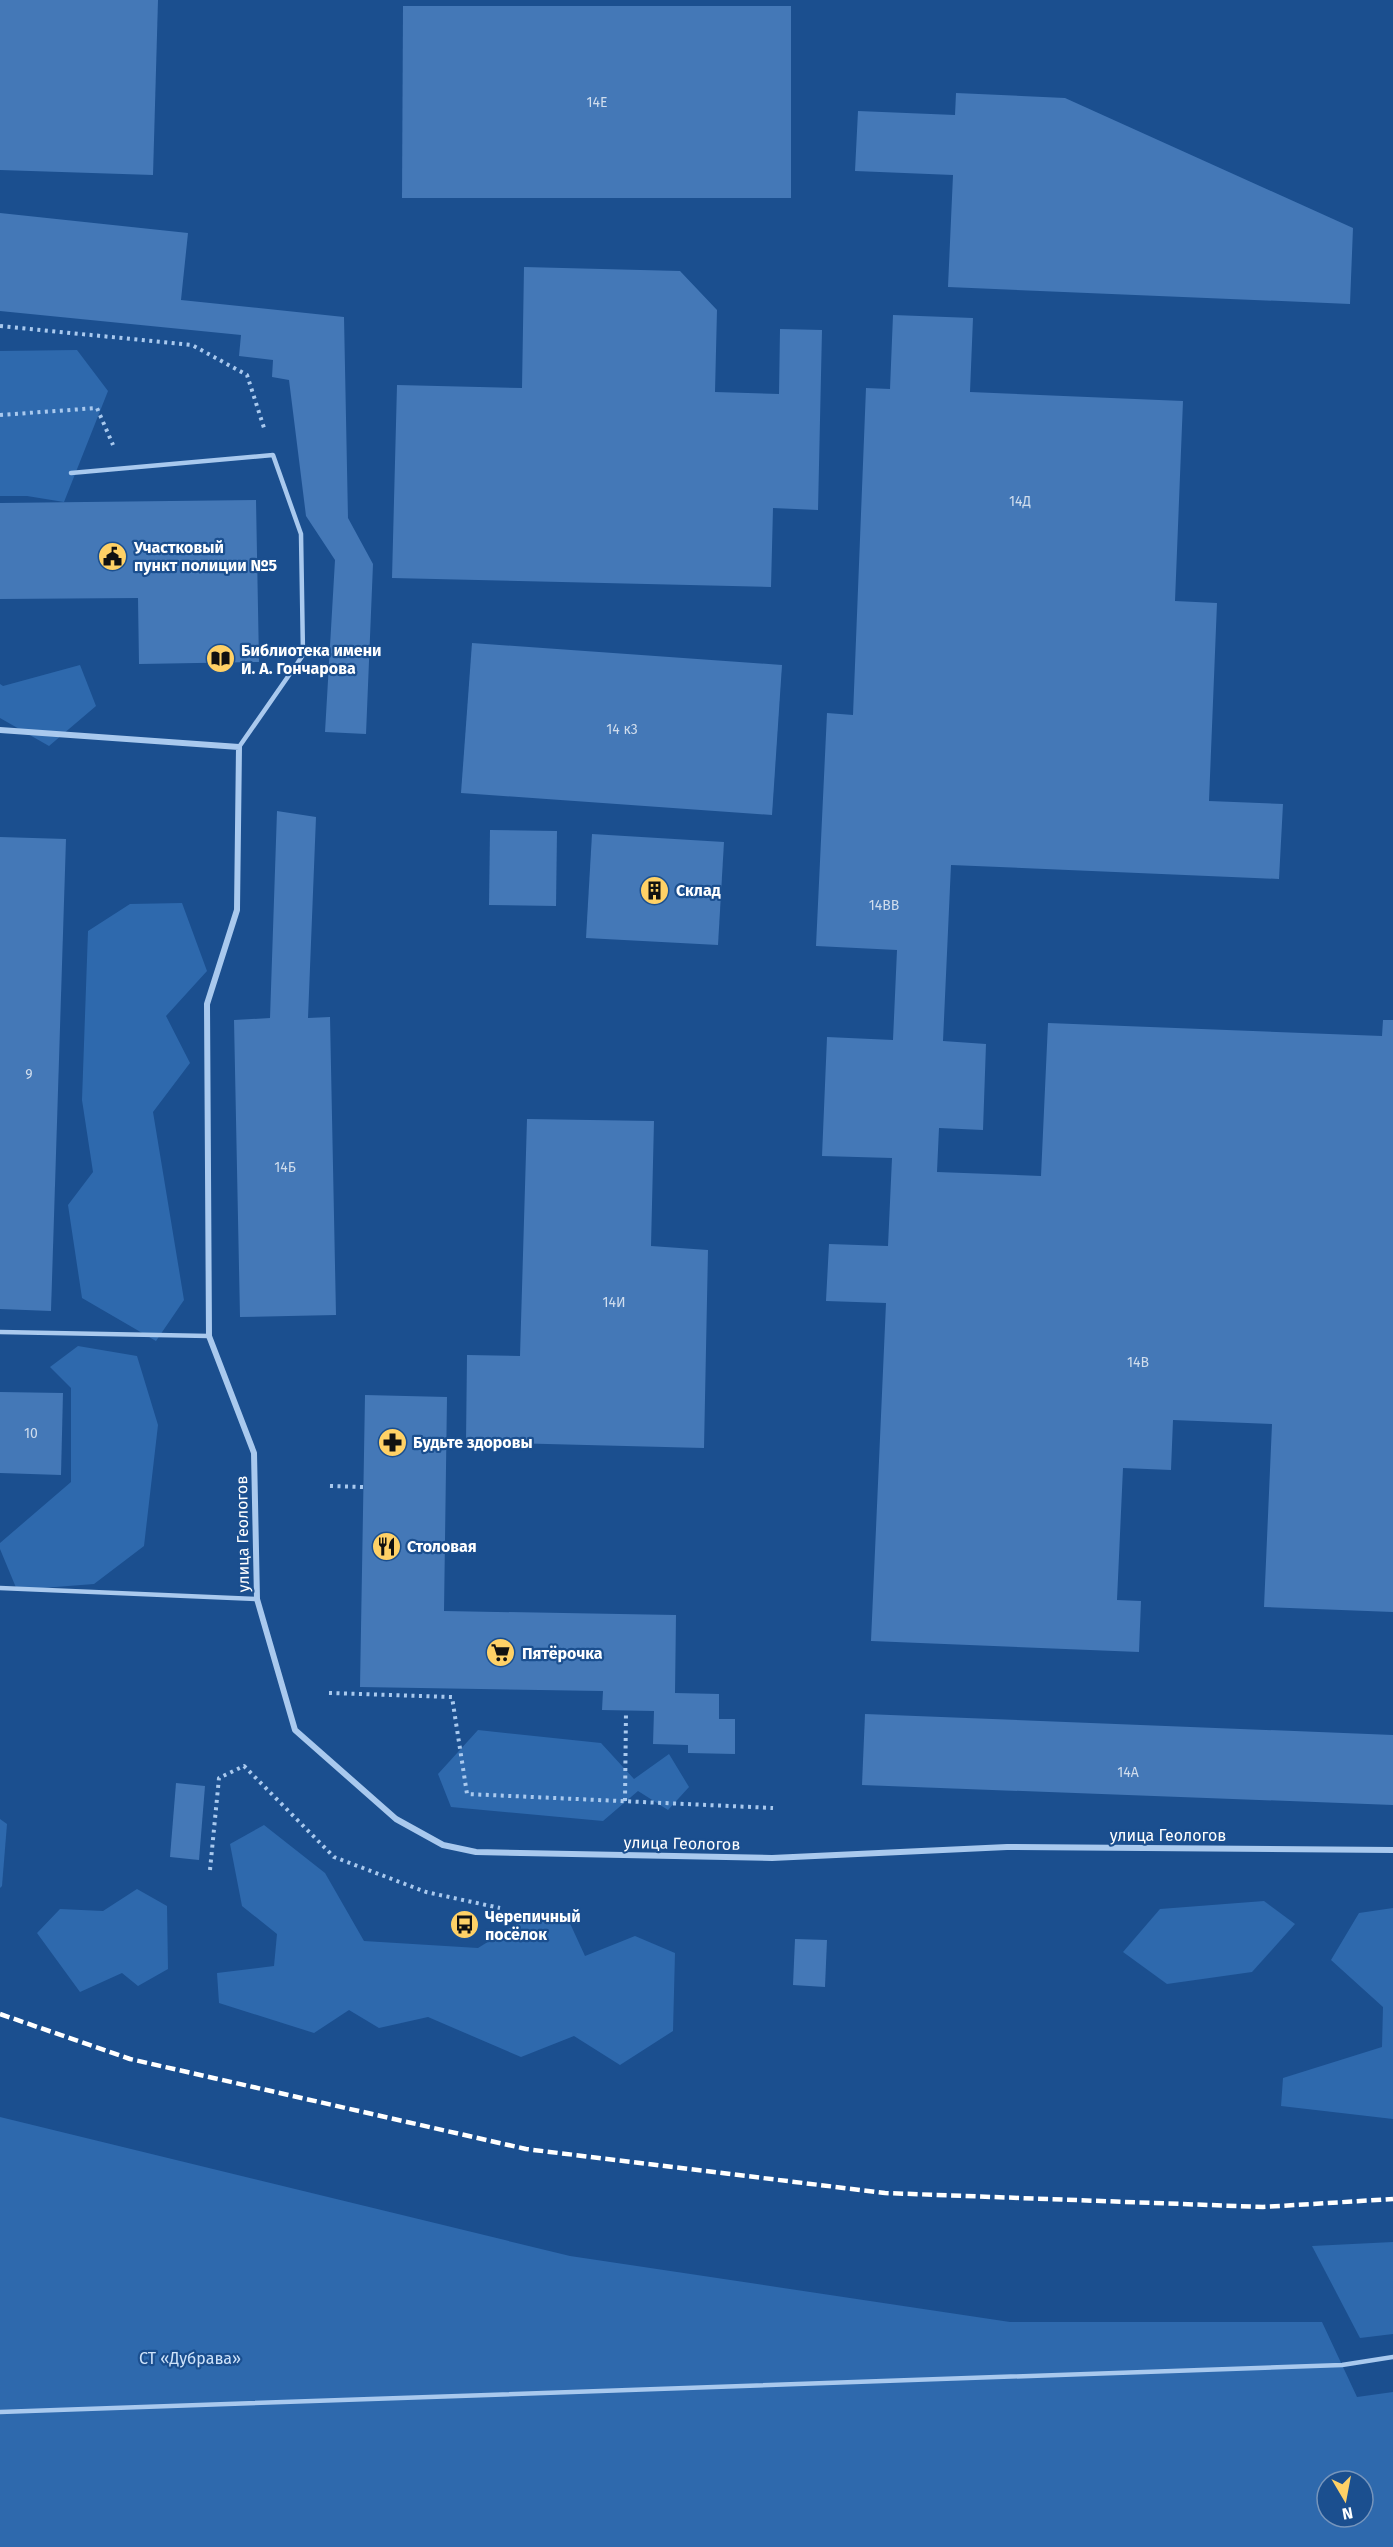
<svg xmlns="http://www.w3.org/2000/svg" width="1393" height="2547" viewBox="0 0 1393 2547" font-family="'Fira Sans',sans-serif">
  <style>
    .green { fill: #2e69ad; fill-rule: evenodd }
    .building { fill: #4478b7 }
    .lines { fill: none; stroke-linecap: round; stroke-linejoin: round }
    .path { stroke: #a9c9ee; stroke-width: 4; stroke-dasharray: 3 4.5; stroke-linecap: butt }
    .lane { stroke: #a9c9ee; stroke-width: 4.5 }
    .street { stroke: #a9c9ee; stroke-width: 6 }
    .rail { stroke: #fff; stroke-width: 4.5; stroke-dasharray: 10 4.5; stroke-linecap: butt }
    .labels { text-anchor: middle; stroke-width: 4.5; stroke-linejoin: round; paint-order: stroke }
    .number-label { font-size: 14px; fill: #d0dded }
    .poi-label { font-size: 16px; font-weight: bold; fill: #fff; stroke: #1b4f8f; text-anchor: start }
    .street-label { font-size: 16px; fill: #fff; stroke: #1b4f8f }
    .park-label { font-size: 16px; fill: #cfe3fa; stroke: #1b4f8f }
  </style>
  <rect width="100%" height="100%" fill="#1b4f8f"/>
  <g class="green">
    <polygon points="77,350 108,391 64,502 27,496 0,496 0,351"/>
    <polygon points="80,665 96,706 49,746 0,718 0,684 3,686"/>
    <polygon points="182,903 207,971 166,1016 190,1063 153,1112 184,1300 156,1341 82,1298 68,1205 93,1172 82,1100 88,931 130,904"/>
    <polygon points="78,1346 137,1356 158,1425 144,1546 94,1584 17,1590 0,1549 0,1543 71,1482 71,1388 50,1367"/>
    <polygon points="478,1730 601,1743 634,1779 669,1754 689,1787 668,1810 638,1791 603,1821 451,1807 438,1774"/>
    <polygon points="0,1819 7,1824 2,1886 0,1888"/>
    <polygon points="264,1825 325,1873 364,1941 478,1948 528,1917 568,1919 585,1956 635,1936 675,1953 673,2031 620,2065 574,2036 521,2057 428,2017 379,2028 349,2010 314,2033 219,2003 217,1973 274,1966 277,1934 242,1906 230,1844"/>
    <polygon points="137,1889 167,1906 168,1969 138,1986 122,1973 80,1992 37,1933 60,1909 103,1911"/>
    <polygon points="1264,1901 1295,1924 1252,1972 1167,1984 1123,1952 1160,1909"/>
    <polygon points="1393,1908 1393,2119 1281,2106 1283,2078 1382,2047 1383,2007 1331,1960 1359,1913"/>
    <path d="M0,2117l570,139 440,66h312l35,75 36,-5v155h-1393zM1327,2481h36v36h-36z"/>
    <polygon points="1393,2242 1393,2334 1360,2338 1312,2246"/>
  </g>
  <g class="building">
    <polygon points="0,0 158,0 153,175 0,170"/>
    <polygon points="403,6 791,6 791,198 402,198"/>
    <polygon points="956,93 1065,98 1353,228 1350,304 948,287 953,175 855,171 858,111 955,115"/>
    <polygon points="0,213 188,233 181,300 344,317 348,518 373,564 366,734 325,732 335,560 306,516 289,380 272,377 273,360 239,356 241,335 0,311"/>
    <polygon points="524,267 680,271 717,310 715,392 779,394 780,329 822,330 818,510 773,508 771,587 392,578 397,385 522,388"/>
    <polygon points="893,315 973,318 970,392 1183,401 1175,601 1217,603 1209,801 1283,804 1279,879 951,865 943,1041 986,1044 983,1130 939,1128 937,1172 1041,1176 1048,1023 1382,1036 1383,1020 1393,1020 1393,1612 1264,1607 1272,1424 1173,1420 1171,1470 1123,1468 1117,1600 1141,1601 1139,1652 871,1641 886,1303 826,1301 829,1244 888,1246 892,1158 822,1156 827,1037 893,1040 897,950 816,946 827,713 853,715 866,388 890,389"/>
    <polygon points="256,500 259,662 139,664 138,598 0,599 0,503"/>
    <polygon points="472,643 782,665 772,815 461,793"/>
    <polygon points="277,811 316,817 308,1018 330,1017 336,1315 240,1317 234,1020 270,1018"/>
    <polygon points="490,830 557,831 556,906 489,905"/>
    <polygon points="592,834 724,842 718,945 586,938"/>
    <polygon points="0,837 66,839 51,1311 0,1309"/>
    <polygon points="527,1119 654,1121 651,1246 708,1250 704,1448 466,1442 467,1355 520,1356"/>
    <polygon points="0,1392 63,1393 61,1475 0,1473"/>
    <polygon points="365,1395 447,1397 444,1611 676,1615 675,1693 719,1694 719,1719 735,1719 735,1754 688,1753 688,1745 653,1744 654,1711 602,1710 603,1691 360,1687"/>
    <polygon points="865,1714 1393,1735 1393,1805 862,1785"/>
    <polygon points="176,1783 205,1786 199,1860 170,1857"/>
    <polygon points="795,1939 827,1940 825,1987 793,1985"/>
  </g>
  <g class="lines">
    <g class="path">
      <polyline points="0,326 192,345 247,375 265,431"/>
      <polyline points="0,415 97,408 113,445"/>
      <polyline points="330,1486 364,1487"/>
      <polyline points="329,1693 452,1697 467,1794 773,1808"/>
      <polyline points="625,1801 626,1711"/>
      <polyline points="210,1870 219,1778 244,1766 334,1857 426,1892 500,1908"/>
    </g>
    <g class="lane">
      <polyline points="71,473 273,455 301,534 303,655 239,747"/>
      <polyline points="0,1332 209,1336"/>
      <polyline points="0,1588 257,1599"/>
      <polyline points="0,2412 1342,2365 1393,2357"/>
    </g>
    <polyline class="street" points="0,730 239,747 237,910 207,1004 209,1336 254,1453 257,1599 295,1730 396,1819 443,1845 476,1852 772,1858 1007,1847 1393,1850"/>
    <polyline class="rail" points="0,2014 130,2059 526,2149 885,2193 1263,2207 1393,2199"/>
  </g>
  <defs>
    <symbol id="civic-disc" viewBox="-11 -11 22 22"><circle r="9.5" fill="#ffd166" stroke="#1b4f8f"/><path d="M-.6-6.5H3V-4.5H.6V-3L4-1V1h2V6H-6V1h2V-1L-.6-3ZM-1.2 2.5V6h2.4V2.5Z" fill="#111"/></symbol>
    <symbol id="library-disc" viewBox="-11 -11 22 22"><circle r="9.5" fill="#ffd166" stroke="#1b4f8f"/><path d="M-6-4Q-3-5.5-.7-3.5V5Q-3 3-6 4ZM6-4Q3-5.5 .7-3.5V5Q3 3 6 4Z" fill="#111"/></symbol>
    <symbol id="building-disc" viewBox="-11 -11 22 22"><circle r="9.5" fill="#ffd166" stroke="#1b4f8f"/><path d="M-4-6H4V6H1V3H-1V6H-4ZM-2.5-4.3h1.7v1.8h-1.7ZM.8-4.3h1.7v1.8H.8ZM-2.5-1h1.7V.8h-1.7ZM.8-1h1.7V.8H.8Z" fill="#111"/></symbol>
    <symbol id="pharmacy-disc" viewBox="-11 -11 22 22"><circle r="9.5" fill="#ffd166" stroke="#1b4f8f"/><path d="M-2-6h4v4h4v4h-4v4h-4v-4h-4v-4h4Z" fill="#111"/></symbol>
    <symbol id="restaurant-disc" viewBox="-11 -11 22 22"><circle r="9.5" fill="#ffd166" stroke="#1b4f8f"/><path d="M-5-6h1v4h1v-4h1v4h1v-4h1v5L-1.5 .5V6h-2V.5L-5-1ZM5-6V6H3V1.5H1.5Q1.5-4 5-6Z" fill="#111"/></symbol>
    <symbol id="supermarket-disc" viewBox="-11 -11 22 22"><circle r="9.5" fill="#ffd166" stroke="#1b4f8f"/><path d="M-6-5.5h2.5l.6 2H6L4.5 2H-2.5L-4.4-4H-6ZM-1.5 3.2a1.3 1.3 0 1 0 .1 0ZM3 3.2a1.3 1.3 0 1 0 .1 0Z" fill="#111"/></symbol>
    <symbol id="bus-disc" viewBox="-11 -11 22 22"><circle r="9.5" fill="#ffd166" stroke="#1b4f8f"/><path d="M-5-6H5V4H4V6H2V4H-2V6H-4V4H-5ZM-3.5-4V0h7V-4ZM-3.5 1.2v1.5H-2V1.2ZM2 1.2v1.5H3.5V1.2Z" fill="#111"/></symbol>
  </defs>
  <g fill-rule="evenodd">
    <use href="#civic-disc" x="96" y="540" width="33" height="33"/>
    <use href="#library-disc" x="204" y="642" width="33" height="33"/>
    <use href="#building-disc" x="638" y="874" width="33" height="33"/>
    <use href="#pharmacy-disc" x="376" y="1426" width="33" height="33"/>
    <use href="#restaurant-disc" x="370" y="1530" width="33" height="33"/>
    <use href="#supermarket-disc" x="484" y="1636" width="33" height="33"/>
    <use href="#bus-disc" x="448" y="1908" width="33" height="33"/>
  </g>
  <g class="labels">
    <g class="number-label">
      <text x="597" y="107">14Е</text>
      <text x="1020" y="506">14Д</text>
      <text x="622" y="734">14 к3</text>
      <text x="884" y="910">14ВВ</text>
      <text x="29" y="1079">9</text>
      <text x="285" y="1172">14Б</text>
      <text x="614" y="1307">14И</text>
      <text x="1138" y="1367">14В</text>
      <text x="31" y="1438">10</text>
      <text x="1128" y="1777">14А</text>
    </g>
    <g class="poi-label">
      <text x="134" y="553">Участковый<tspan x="134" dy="18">пункт полиции №5</tspan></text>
      <text x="241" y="656">Библиотека имени<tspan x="241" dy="18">И. А. Гончарова</tspan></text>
      <text x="676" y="896">Склад</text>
      <text x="413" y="1448">Будьте здоровы</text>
      <text x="407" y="1552">Столовая</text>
      <text x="522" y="1659">Пятёрочка</text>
      <text x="485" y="1922">Черепичный<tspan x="485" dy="18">посёлок</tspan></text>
    </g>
    <g class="street-label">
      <text transform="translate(242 1534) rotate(-91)" y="6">улица Геологов</text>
      <text x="1168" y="1841">улица Геологов</text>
      <text transform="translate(682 1843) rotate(1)" y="6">улица Геологов</text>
    </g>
    <g class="park-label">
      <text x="190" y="2364">СТ «Дубрава»</text>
    </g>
  </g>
  <g transform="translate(1345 2499) rotate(170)"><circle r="28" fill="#1b4f8f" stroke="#7695bc" stroke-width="1.5"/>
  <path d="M0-4.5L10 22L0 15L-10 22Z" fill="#ffd166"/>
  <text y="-9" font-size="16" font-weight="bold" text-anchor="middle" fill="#ffffff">N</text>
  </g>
</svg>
